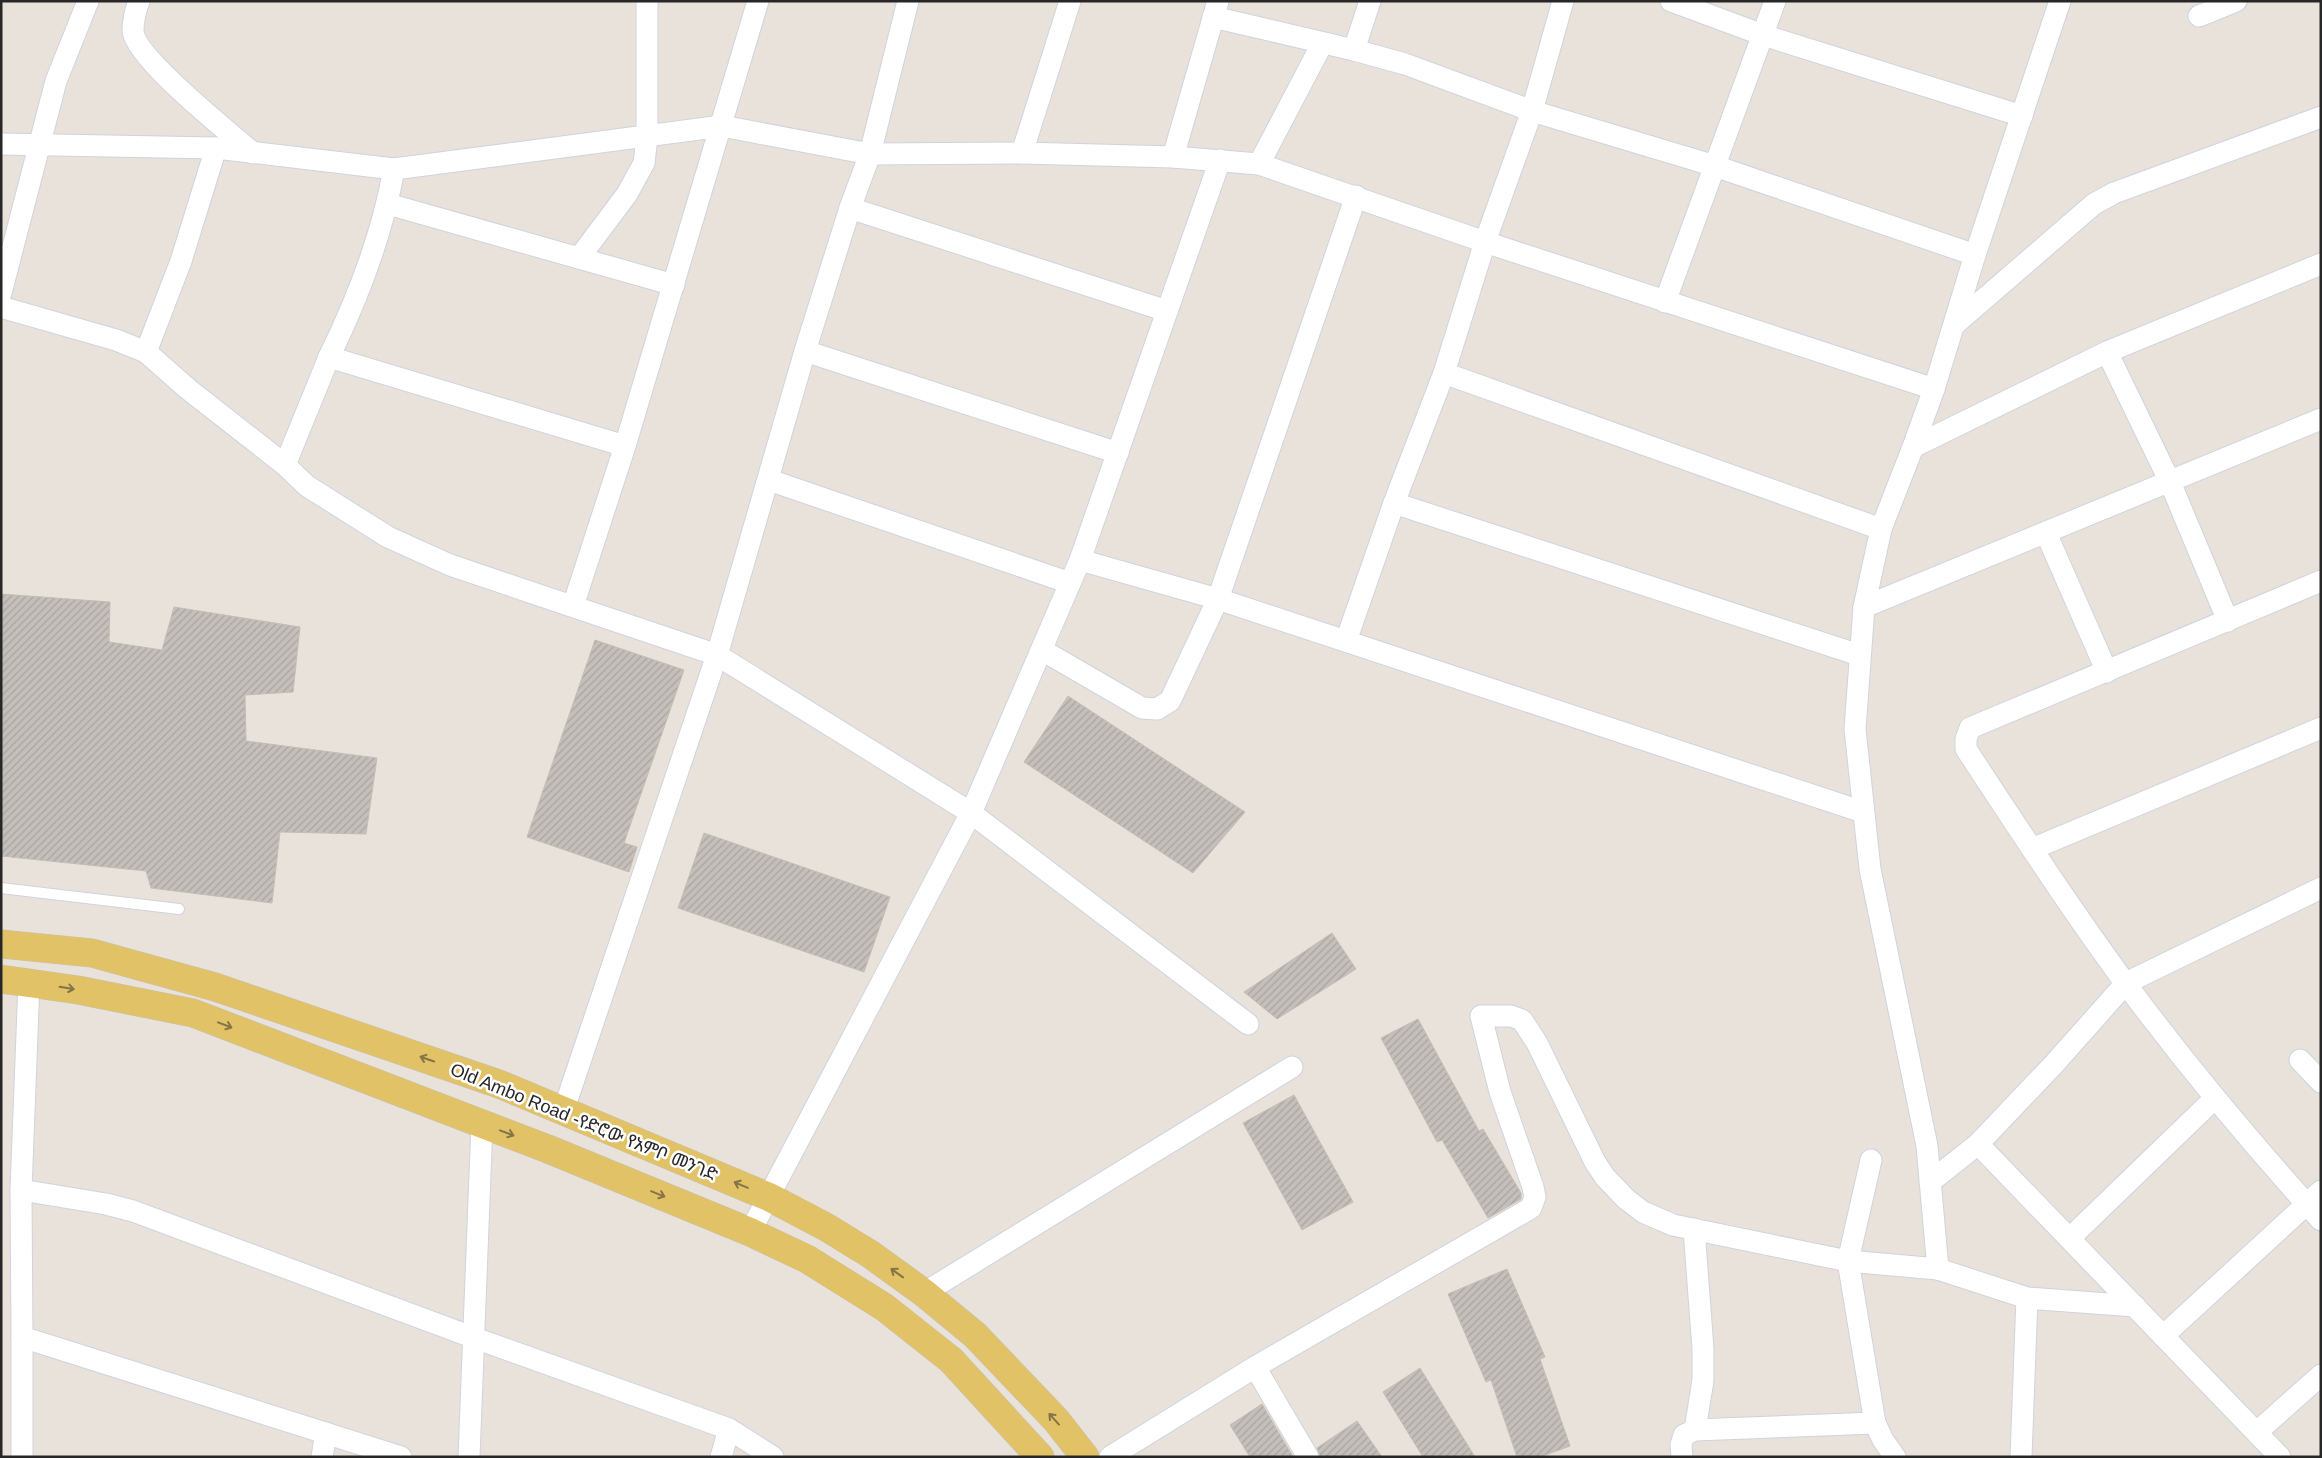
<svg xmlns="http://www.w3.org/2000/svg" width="2322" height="1458" viewBox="0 0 2322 1458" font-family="Arial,'Noto Sans Ethiopic',sans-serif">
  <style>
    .building { fill: url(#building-hatch); stroke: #c3beb4 }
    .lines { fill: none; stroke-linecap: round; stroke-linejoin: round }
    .lane-casing { stroke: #d0d3df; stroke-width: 12 }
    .street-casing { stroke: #d0d3df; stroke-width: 23 }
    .primary-casing { stroke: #c3c3c3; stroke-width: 29 }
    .lane { stroke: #fff; stroke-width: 10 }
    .street { stroke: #fff; stroke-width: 21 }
    .primary { stroke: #e2c266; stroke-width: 28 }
    .oneway { stroke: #847446 }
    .labels { text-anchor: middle; stroke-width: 5; stroke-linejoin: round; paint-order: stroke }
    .street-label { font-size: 18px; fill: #272727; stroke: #fff }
  </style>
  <defs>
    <pattern id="building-hatch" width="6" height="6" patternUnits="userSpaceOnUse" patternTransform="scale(1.25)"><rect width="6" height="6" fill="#c4bfba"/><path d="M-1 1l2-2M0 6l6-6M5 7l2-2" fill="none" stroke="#a8a4a0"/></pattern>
  </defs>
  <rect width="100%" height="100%" fill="#e9e2da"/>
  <g class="building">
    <polygon points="1,594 110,602 109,642 162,650 174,607 300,627 293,692 245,695 246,741 377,758 366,834 280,832 272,903 151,888 146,871 1,856"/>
    <polygon points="595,640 684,670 624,843 637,847 629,872 527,837"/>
    <polygon points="1068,696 1245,812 1193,873 1024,762"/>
    <polygon points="704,833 890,897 864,972 678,908"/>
    <polygon points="1332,933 1356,969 1277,1019 1244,992"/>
    <polygon points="1418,1019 1479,1131 1483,1129 1521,1193 1521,1199 1488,1218 1442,1140 1437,1142 1381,1038"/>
    <polygon points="1294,1095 1353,1202 1302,1230 1243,1123"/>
    <polygon points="1507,1269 1545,1357 1540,1359 1570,1446 1540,1457 1517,1457 1491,1380 1486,1382 1448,1294"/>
    <polygon points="1420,1368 1475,1457 1423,1457 1383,1392"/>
    <polygon points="1262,1404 1293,1457 1250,1457 1230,1425"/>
    <polygon points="1357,1421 1382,1457 1320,1457 1317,1448"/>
  </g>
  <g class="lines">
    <defs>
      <polyline id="lane" points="1,888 179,909"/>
      <g id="street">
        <path d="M139,1c-3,8 -6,21 -6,30 2,27 96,101 120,122"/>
        <polyline points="908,1 870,154 850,208 805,351 717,655 971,813 1248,1024"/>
        <polyline points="1671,1 1763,35 2022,116"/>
        <polyline points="2199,16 2236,1"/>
        <polyline points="1213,17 1354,50 1405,64 1532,111 1715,166 1975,255"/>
        <polyline points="1354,50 1370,1"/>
        <polyline points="1,144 216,148 394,169 722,126 870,154 1022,153 1173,157 1259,164 1485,242 1934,389 1913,447 1881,529 1864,607 1855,729 1870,869 1927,1146 1938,1269 2027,1298 2135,1306"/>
        <polyline points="1022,153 1070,1"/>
        <polyline points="1173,157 1218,1"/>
        <polyline points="1259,164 1322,44"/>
        <polyline points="1356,196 1218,599 1863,812"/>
        <polyline points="388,204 674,285"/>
        <polyline points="850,208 1167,311"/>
        <polyline points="579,258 627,194 644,163 647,137 647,1"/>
        <polyline points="1,293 56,81 88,1"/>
        <polyline points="1665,302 1775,1"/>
        <polyline points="1,307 116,340 146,352 181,261 216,148"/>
        <polyline points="1954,325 2094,204 2114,193 2321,117"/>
        <polyline points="805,351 1118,453"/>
        <polyline points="146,352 188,389 285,465 307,486 388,537 450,565 717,655 564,1109"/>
        <polyline points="2107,352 2170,482 2228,621"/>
        <path d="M329,357c30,-61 53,-121 65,-188"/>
        <polyline points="1444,373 1881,529"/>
        <polyline points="1934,389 1975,255 2060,1"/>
        <polyline points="1913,447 2107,352 2321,264"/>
        <polyline points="285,465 329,357 625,446"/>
        <polyline points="769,480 1070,583"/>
        <polyline points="1394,503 1859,655"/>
        <polyline points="2046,533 2107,672"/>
        <path d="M2321,581l-351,147 -4,11v10c52,79 104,159 160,235 61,82 126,160 195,236"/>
        <polyline points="573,606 625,446 758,1"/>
        <polyline points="1864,607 2321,419"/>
        <polyline points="1346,641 1394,503 1444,373 1485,242 1532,111 1563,1"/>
        <polyline points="1042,650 1142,708 1157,709 1170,701 1218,599 1080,560"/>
        <polyline points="2032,849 2321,728"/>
        <polyline points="29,982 21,1190 106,1204 133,1211 472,1337 729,1429 773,1457"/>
        <polyline points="2300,1060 2321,1082"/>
        <polyline points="1871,1160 1848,1261 1875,1423 1883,1440 1895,1457"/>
        <polyline points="1930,1182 1978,1144"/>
        <polyline points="21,1190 22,1337 401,1457"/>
        <polyline points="1694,1229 1703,1349 1703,1380 1695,1430"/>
        <polyline points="750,1232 971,813 1080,560 1220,160"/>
        <polyline points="2070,1238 2214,1099"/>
        <polyline points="924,1293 1292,1067"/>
        <polyline points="2163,1336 2321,1191"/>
        <polyline points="1255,1367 1308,1457"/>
        <polyline points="2257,1432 2321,1375"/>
        <polyline points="22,1457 22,1337"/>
        <polyline points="322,1457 326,1433"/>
        <polyline points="469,1457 482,1123"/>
        <polyline points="721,1457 729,1429"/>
        <polyline points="1110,1457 1255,1367 1531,1208 1535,1197 1533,1187 1500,1092 1481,1016 1511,1016 1522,1020 1537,1043 1595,1162 1605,1177 1626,1199 1643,1212 1673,1225 1848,1261 1938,1269"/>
        <polyline points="1682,1457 1681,1445 1684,1435 1695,1430 1875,1423"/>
        <polyline points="2021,1457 2027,1298"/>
        <polyline points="2280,1457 1978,1144 2055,1063 2126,983 2321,888"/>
      </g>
      <g id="primary">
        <polyline points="1,944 92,953 215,987 499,1084 769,1197 826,1227 870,1254 924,1293 975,1335 1056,1420 1085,1457"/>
        <polyline points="1,979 78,990 193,1013 548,1149 750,1232 807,1259 884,1307 951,1360 1040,1457"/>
      </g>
    </defs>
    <use href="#lane" class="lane-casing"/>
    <use href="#street" class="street-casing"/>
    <use href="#primary" class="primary-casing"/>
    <use href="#lane" class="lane"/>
    <use href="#street" class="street"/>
    <use href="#primary" class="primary"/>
  </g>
  <defs><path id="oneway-shaft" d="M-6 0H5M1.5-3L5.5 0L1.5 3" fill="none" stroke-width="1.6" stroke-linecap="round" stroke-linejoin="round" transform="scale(1.25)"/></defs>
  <g class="oneway">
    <use href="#oneway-shaft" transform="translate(67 988) rotate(9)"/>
    <use href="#oneway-shaft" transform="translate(225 1025) rotate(21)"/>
    <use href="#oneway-shaft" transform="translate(427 1059) rotate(-161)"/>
    <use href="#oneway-shaft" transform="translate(507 1133) rotate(21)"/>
    <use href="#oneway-shaft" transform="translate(741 1185) rotate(-157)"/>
    <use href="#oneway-shaft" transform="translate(658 1194) rotate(22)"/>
    <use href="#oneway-shaft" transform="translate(897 1273) rotate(-144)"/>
    <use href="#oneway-shaft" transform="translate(1054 1419) rotate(-132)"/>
  </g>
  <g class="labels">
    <g class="street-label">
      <text transform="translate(584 1122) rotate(22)" y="6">Old Ambo Road -የድሮው የአምቦ መንገድ</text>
    </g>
  </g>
  <rect width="2322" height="1458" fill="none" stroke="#272727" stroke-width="5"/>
</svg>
